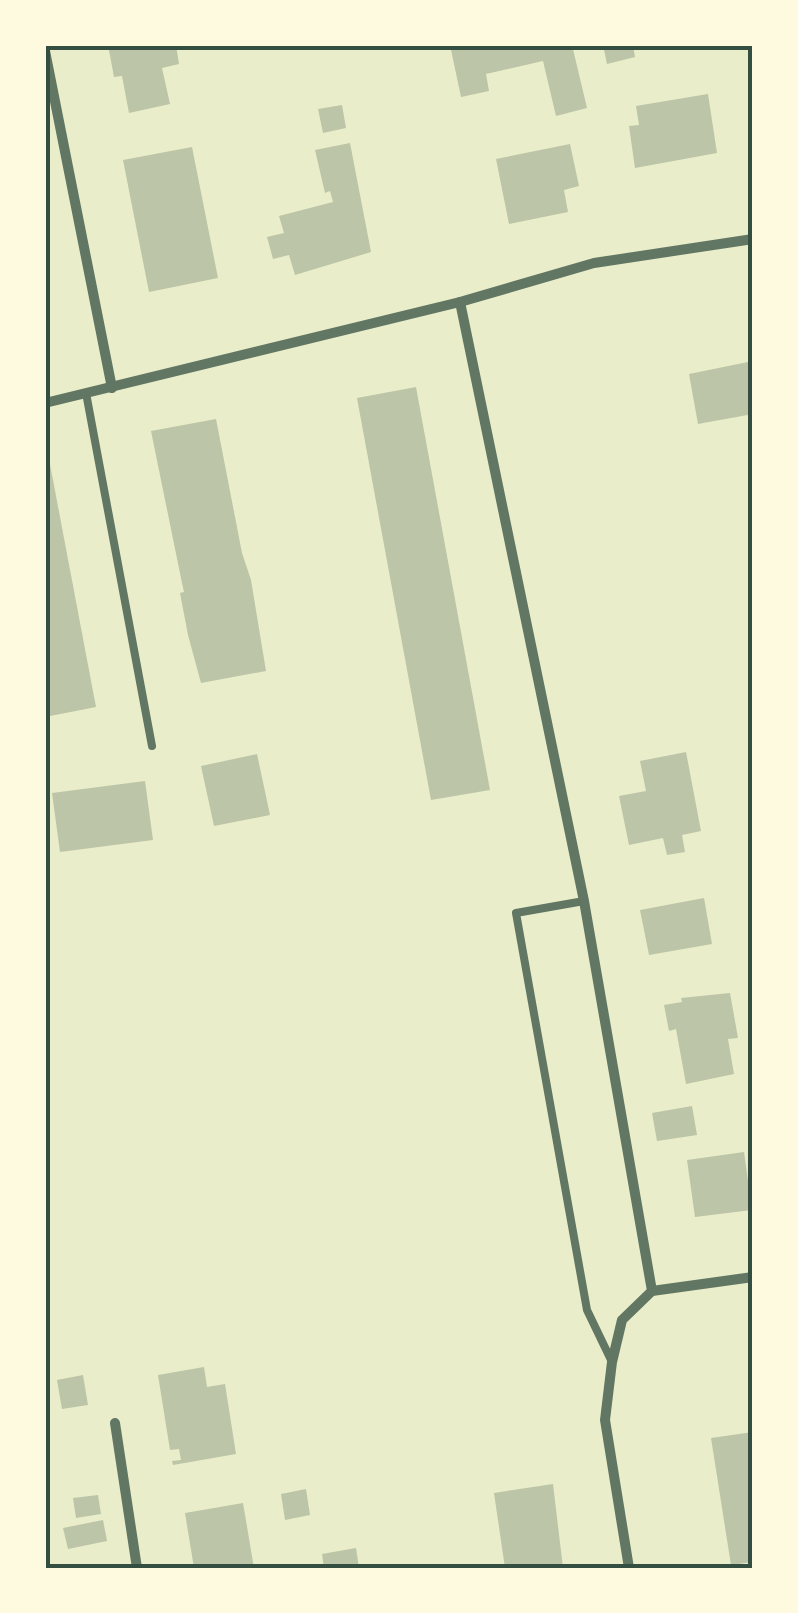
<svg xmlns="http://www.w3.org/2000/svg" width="798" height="1613" viewBox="0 0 798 1613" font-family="Manrope,sans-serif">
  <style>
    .building { fill: #bcc5a7 }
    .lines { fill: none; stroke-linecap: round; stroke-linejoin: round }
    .service { stroke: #617663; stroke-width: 8 }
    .minor { stroke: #617663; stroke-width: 10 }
    .neatline { fill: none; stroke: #344e41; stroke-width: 4 }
  </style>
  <rect width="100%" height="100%" fill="#e9edc9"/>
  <g class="building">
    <polygon points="108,45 176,45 179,64 162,68 170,104 129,113 122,76 114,77"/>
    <polygon points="450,45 572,45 587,108 556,116 543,61 486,74 489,91 461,97"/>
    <polygon points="603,45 633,45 635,57 607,64"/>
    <polygon points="708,94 717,153 635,168 629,126 639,125 636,106"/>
    <polygon points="342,105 346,128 323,133 318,109"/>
    <polygon points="350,143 371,252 295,275 289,255 273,259 267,237 284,233 279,216 333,202 330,191 325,193 315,150"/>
    <polygon points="570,144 579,186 564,190 568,212 509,224 496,159"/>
    <polygon points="192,147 218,278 149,292 123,160"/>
    <polygon points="753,361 753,414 698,424 689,374"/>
    <polygon points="416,387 490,790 431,800 357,398"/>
    <polygon points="216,419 242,553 251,580 266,671 201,683 188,635 180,593 184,592 182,583 151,431"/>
    <polygon points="49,459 96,707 45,717 45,460"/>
    <polygon points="686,752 701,831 682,835 685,852 667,855 663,838 629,845 619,796 646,791 640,761"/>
    <polygon points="257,754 270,815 214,826 201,766"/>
    <polygon points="145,781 153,840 60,852 52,793"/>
    <polygon points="704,898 712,944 649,955 640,910"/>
    <polygon points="730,993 738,1038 728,1039 734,1074 686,1084 676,1029 669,1031 664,1005 682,1002 681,998"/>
    <polygon points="692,1106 697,1135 657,1141 652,1113"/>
    <polygon points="744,1152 752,1210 695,1217 687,1160"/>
    <polygon points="204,1367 207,1387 225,1384 236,1454 173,1465 172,1461 181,1460 179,1449 170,1450 158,1375"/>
    <polygon points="83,1375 88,1405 62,1409 57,1380"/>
    <polygon points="753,1432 753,1562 731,1565 711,1438"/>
    <polygon points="553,1484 563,1568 505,1568 494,1493"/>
    <polygon points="306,1489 310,1515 285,1520 281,1494"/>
    <polygon points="98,1495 101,1514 76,1518 73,1498"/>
    <polygon points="243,1503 254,1568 220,1568 220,1565 194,1568 185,1513"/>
    <polygon points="103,1520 107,1541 68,1549 63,1528"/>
    <polygon points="356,1548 359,1568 324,1568 322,1554"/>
  </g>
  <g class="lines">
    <g class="service">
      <polyline points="86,393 152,746"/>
      <polyline points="584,901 516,913 587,1310 612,1362"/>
    </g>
    <g class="minor">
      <polyline points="45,51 112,388"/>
      <polyline points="460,302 584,901 652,1291 622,1320 612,1362 605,1420 629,1568"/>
      <polyline points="45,403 460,302 594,263 753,239"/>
      <polyline points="652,1291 753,1277"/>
      <polyline points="115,1423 137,1568"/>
    </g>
  </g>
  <rect width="798" height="1613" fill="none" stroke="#fefae0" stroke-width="95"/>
  <rect x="48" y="48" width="702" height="1518" class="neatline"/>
</svg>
